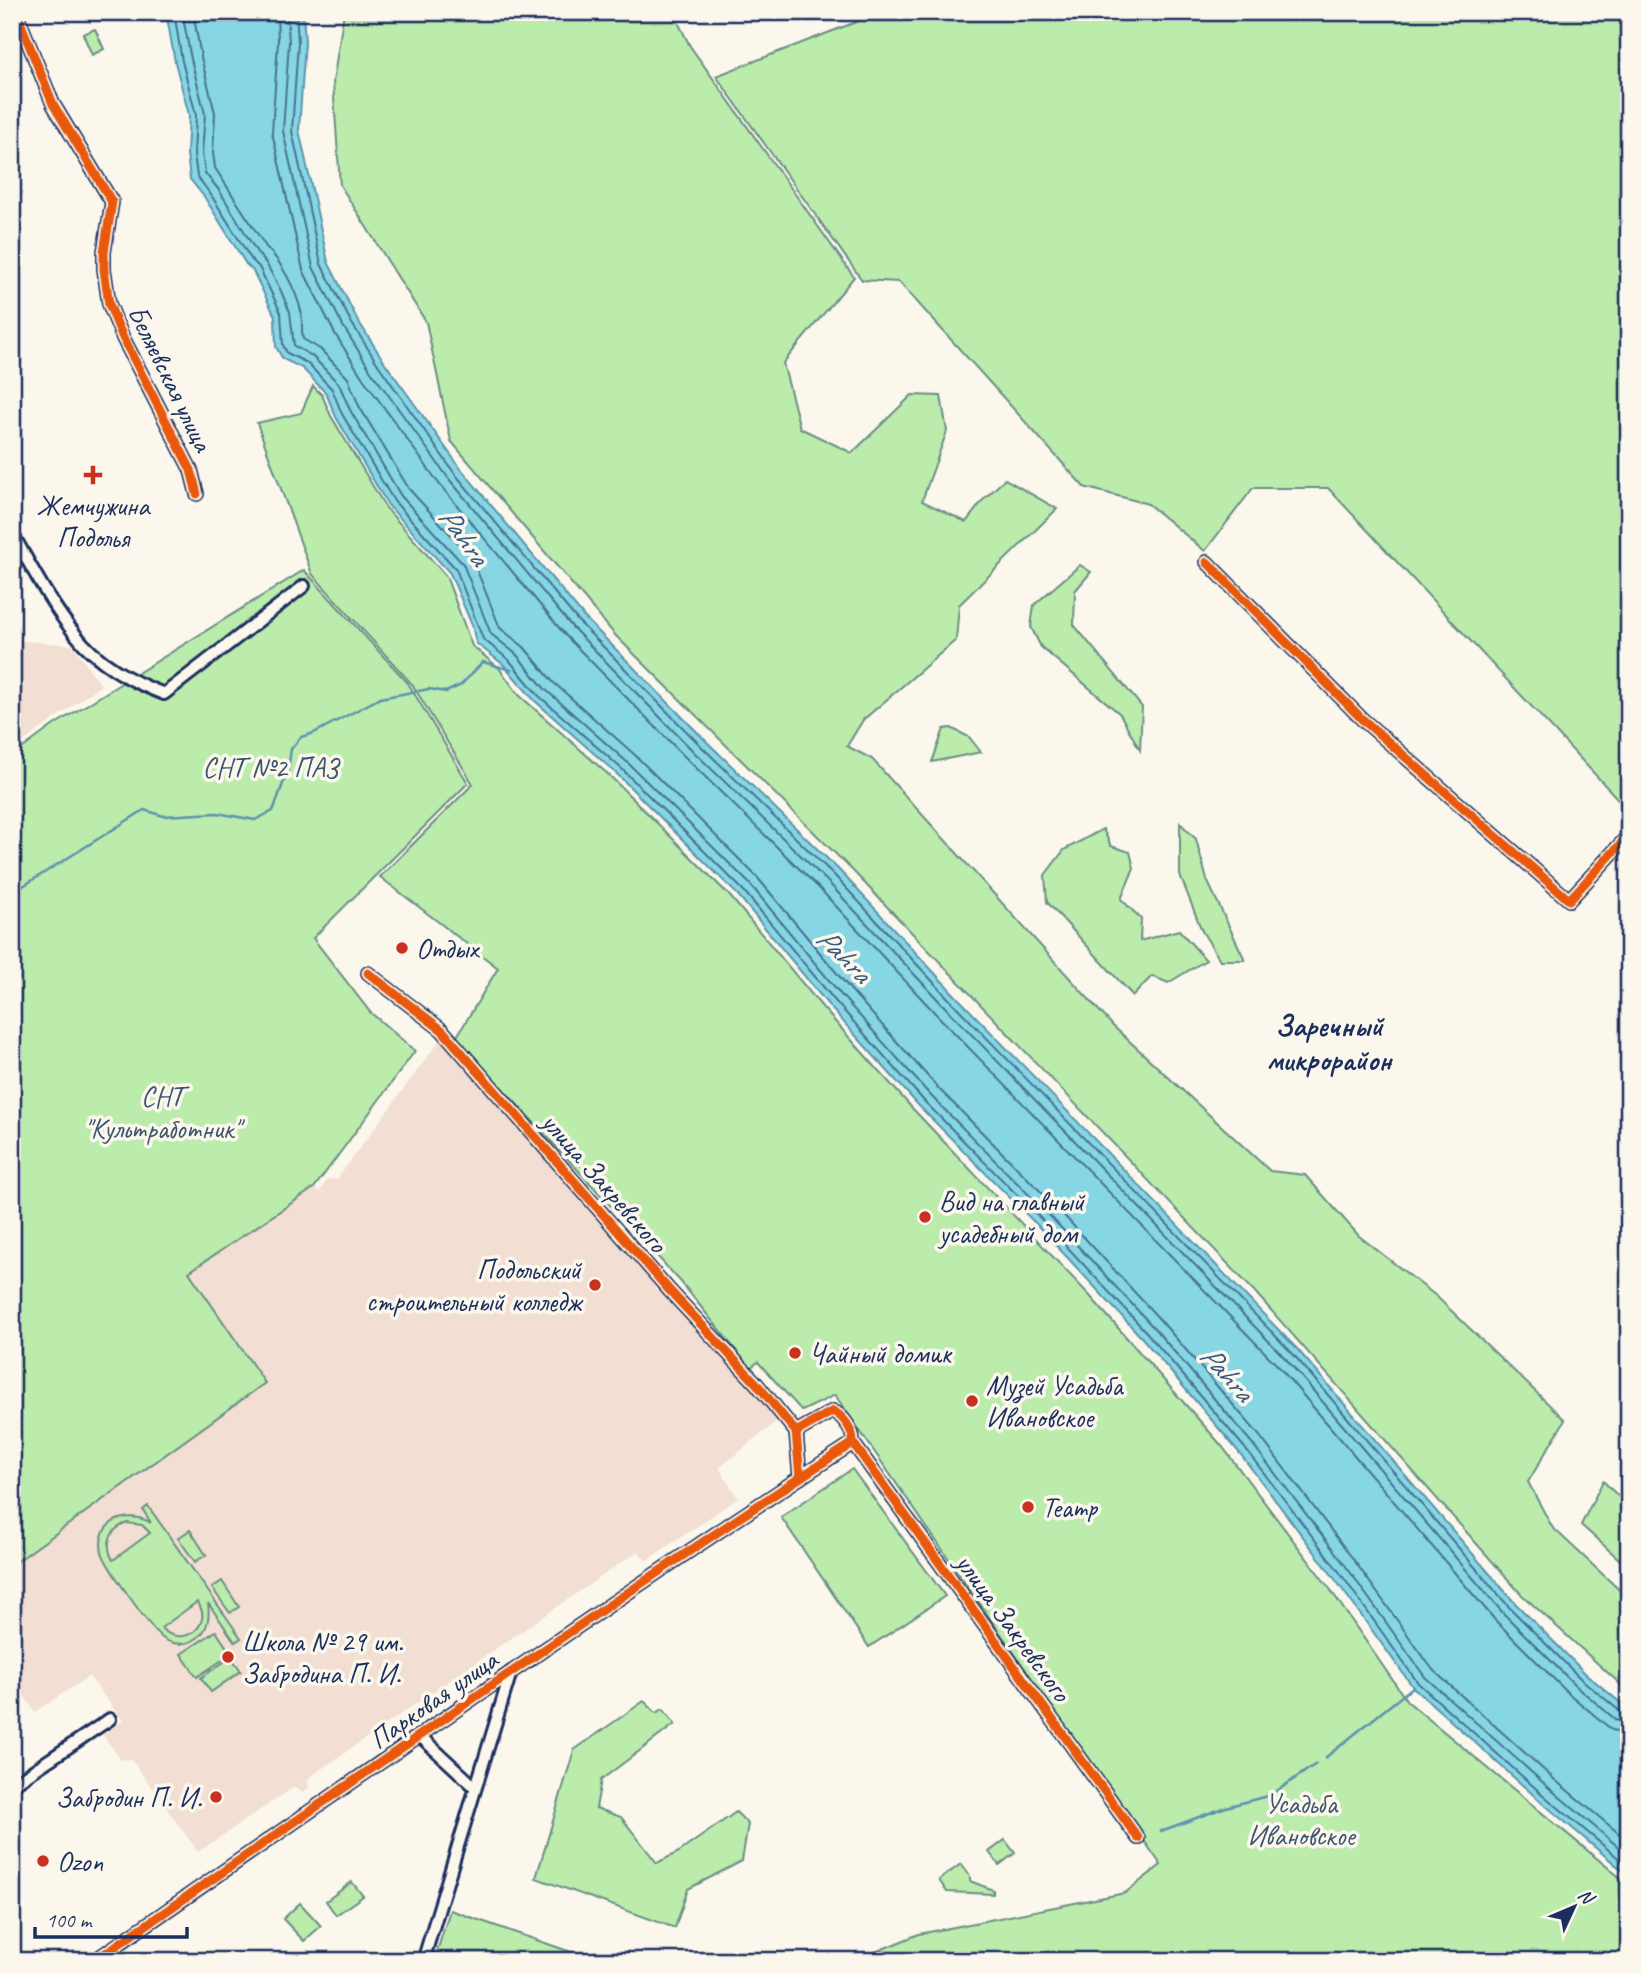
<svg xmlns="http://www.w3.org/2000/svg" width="1641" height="1973" viewBox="0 0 1641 1973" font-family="Caveat,sans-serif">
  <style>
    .built { fill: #f2ded2 }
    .green { fill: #bbecac; stroke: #6b8e85; stroke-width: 2; fill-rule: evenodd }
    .water { fill: #87d6e3; stroke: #5c93ae; stroke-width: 2 }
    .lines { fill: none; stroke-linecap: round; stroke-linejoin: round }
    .shore { stroke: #467293; stroke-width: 2 }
    .stream { stroke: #5c93ae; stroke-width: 2.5 }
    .street-casing { stroke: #1b2f5e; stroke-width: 16 }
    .street { stroke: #fbf7ec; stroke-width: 10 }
    .cycleway-casing { stroke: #fbf7ec; stroke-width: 13 }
    .cycleway { stroke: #e8590c; stroke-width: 9 }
    .poi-dot { fill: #c8321e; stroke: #fbf7ec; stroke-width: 2.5 }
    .labels { text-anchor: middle; stroke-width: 7; stroke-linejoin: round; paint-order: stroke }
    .street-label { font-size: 28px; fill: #1b2f5e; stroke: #fbf7ec }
    .poi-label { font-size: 28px; fill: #1b2f5e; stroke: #fbf7ec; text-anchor: start }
    .park-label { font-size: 28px; fill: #3b556e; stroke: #fbf7ec }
    .water-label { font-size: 30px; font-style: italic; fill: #36597f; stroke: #fbf7ec }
    .neighbourhood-label { font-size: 30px; font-weight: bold; fill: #1b2f5e; stroke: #fbf7ec }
  </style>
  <rect width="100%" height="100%" fill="#fbf7ec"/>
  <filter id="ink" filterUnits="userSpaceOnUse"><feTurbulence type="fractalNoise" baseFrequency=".0143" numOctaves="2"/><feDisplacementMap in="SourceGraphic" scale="14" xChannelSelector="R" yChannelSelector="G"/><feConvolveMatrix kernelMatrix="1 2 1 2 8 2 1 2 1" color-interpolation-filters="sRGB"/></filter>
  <g filter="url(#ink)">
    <g class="built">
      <polygon points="12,640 72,645 101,685 12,750"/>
      <polygon points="440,1040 780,1419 719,1468 738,1498 646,1561 638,1551 311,1776 307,1781 309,1788 303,1793 296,1788 291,1789 198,1852 131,1759 121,1760 103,1735 123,1721 89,1676 35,1712 12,1678 12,1565 264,1383 188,1272 314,1188 320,1192 327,1180 337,1179"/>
    </g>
    <g class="green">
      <polygon points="344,12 673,12 690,46 854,277 783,363 800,428 852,453 912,395 941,396 947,431 922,501 966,522 984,499 1005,479 1057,509 959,605 956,640 863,720 847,746 872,759 1113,1026 1270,1171 1305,1175 1359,1236 1436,1296 1565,1420 1528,1482 1552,1527 1629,1599 1629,1692 1521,1594 1254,1291 853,871 616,636 451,441 426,322 340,185 333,82"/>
      <polygon points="868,12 1629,12 1629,811 1328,488 1253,488 1205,551 1148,504 1084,487 899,282 862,280 716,76 869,17"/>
      <polygon points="95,29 104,49 92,55 83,34"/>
      <polygon points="313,386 322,395 331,416 386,508 446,576 472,646 499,668 519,695 611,777 729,895 823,1008 912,1108 1090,1296 1221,1445 1330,1589 1407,1701 1629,1885 1629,1961 853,1961 919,1934 1125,1893 1161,1865 835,1395 802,1411 758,1362 750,1368 681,1282 456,1038 498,968 380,877 473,784 412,684 312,574 257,423 301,413"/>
      <polygon points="1080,565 1091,572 1075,591 1074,625 1142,707 1140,750 1120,714 1041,647 1031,627 1034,605"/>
      <polygon points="304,570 408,683 468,783 313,938 370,1012 415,1051 314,1188 189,1272 265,1383 12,1565 12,756 54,725"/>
      <polygon points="951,728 969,737 981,752 932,762 944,729"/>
      <polygon points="1180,823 1196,839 1207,880 1245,960 1220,960 1202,931 1180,875"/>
      <polygon points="1103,829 1111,846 1130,852 1134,868 1121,899 1141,919 1140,941 1179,930 1206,960 1168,983 1152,976 1133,996 1047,902 1045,875 1064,850"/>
      <polygon points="852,1469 945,1596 869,1647 781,1517"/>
      <polygon points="1603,1481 1629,1507 1629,1568 1581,1525"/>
      <path d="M148,1506l93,132 -6,4 -27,-39c2,14 0,29 -14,37 -9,5 -21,5 -30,-1 -11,-6 -59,-75 -62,-87 -7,-31 26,-43 49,-29l-8,-13zM127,1523l15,2 8,8 -37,27c-9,-16 -3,-31 14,-37zM197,1602c18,22 -14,48 -36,26z"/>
      <polygon points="190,1530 206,1555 195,1562 178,1538"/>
      <polygon points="222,1581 239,1607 230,1613 212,1588"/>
      <polygon points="216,1631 231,1654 197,1677 181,1654"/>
      <polygon points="231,1657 241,1671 211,1692 201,1678"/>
      <polygon points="644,1701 656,1713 663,1709 675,1724 601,1780 596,1808 621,1817 657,1863 679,1852 736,1812 748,1824 742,1861 688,1889 675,1928 536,1878 574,1750"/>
      <polygon points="1005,1840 1015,1853 999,1865 989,1852"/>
      <polygon points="961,1864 970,1876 970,1881 993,1890 993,1894 947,1892 939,1880"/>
      <polygon points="352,1882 363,1896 336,1915 326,1901"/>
      <polygon points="300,1903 321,1926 304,1941 283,1919"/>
      <polygon points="450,1910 597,1961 434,1961"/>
    </g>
    <polygon class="water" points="166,12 303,12 305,42 299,130 328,262 357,319 385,363 461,469 584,617 707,742 839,870 955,995 1298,1350 1514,1602 1585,1673 1629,1710 1629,1876 1538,1799 1413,1687 1332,1575 1238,1451 1143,1339 1039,1227 920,1107 830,1007 738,895 617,774 534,700 504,665 476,643 472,625 450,573 388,505 336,417 326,393 302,368 283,359 276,347 275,316 253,271 246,264 205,198 190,179 187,154 189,115 175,62"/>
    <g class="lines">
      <g class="shore">
        <polyline points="174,12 182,61 196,115 194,154 197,176 211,195 251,259 259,267 281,313 283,345 287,353 307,363 332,389 342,414 394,501 456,569 483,639 509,660 539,696 622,769 743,890 836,1002 925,1102 1044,1222 1148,1334 1244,1447 1338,1570 1418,1683 1542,1794 1629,1867"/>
        <polyline points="182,12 191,59 205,114 202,153 205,173 219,190 258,254 266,263 280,289 290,312 294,346 312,356 339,384 350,410 401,496 463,564 491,634 516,654 545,689 628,763 749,883 842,996 931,1096 1050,1216 1155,1329 1251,1442 1345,1565 1425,1677 1548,1787 1629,1856"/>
        <path d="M193,12l8,45 14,56 -2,40 2,15 51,79c15,14 30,43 35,64 2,9 0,19 2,28l17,10 28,29 11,28 50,83 63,69 28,70 24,19 29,35 82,73 122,122 93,112 89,100 119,120 104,113 97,113 94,124 80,111 122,110 74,62"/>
        <polyline points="277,12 278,42 272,132 303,270 334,332 362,377 440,485 566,636 689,761 820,889 936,1014 1279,1367 1495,1620 1568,1693 1612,1730 1629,1734"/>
        <polyline points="287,12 289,42 283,131 313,267 343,326 371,371 449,479 573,628 696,754 827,881 944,1006 1287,1360 1503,1613 1575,1685 1616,1720 1629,1723"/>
        <polyline points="296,12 298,42 292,131 321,264 351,322 379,366 455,474 579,622 702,747 834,875 950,1000 1293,1354 1509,1607 1580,1678 1622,1713 1629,1714"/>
      </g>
      <g class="stream">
        <polyline points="12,893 144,810 164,816 217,813 255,820 273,811 288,770 291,749 301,737 314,733 380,698 429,689 446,692 461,685 483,662 511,670"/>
        <polyline points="1325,1758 1413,1687"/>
        <polyline points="1161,1831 1226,1807 1271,1795 1316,1764"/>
      </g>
      <defs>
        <g id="street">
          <polyline points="16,12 53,104 112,202 104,252 104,269 109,304 123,338 191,470 197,494"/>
          <path d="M12,533c19,33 39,72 63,101 21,28 57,48 89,60l140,-108"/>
          <polyline points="1207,562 1362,719 1569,900 1629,835"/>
          <polyline points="368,973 442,1030 670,1291 756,1383 796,1432"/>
          <polyline points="853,1443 1138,1838"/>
          <polyline points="420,1736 475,1787"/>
          <polyline points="12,1785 110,1719"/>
          <path d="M94,1961c252,-174 502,-351 759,-518 1,-12 -9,-26 -20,-32l-37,21 4,46"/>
          <polyline points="423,1961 511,1672"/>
        </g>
      </defs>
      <use href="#street" class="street-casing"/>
      <use href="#street" class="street"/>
      <defs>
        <g id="cycleway">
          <polyline points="16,12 53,104 112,202 104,252 104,269 109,304 123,338 191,470 197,494"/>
          <polyline points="1207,562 1362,719 1569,900 1629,835"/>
          <polyline points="368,973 442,1030 670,1291 756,1383 796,1432"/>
          <polyline points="853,1443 1138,1838"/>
          <path d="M94,1961c252,-174 502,-351 759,-518 1,-12 -9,-26 -20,-32l-37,21 4,46"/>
        </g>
      </defs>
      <use href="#cycleway" class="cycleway-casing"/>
      <use href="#cycleway" class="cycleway"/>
    </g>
  </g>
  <g class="poi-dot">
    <path d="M89.5 464.5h7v7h7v7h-7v7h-7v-7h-7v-7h7z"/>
    <circle cx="402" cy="948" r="7"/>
    <circle cx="925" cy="1217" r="7"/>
    <circle cx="595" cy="1285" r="7"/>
    <circle cx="795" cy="1353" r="7"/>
    <circle cx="972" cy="1401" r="7"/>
    <circle cx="1028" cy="1507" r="7"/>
    <circle cx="228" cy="1657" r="7"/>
    <circle cx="216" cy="1797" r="7"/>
    <circle cx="43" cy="1861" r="7"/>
  </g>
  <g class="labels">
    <g class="street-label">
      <text transform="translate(171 378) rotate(64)" y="10">Беляевская улица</text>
      <text transform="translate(605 1182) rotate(49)" y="10">улица Закревского</text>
      <text transform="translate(1014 1627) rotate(54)" y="10">улица Закревского</text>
      <text transform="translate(433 1699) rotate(-35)" y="10">Парковая улица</text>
    </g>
    <g class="poi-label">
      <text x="93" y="515" text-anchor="middle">Жемчужина<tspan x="93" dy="32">Подолья</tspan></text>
      <text x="416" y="958">Отдых</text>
      <text x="939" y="1211">Вид на главный<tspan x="939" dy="32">усадебный дом</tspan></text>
      <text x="581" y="1279" text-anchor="end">Подольский<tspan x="581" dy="32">строительный колледж</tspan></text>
      <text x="809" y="1363">Чайный домик</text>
      <text x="986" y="1395">Музей Усадьба<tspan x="986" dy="32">Ивановское</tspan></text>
      <text x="1042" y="1517">Театр</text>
      <text x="242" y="1651">Школа № 29 им.<tspan x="242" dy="32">Забродина П. И.</tspan></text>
      <text x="202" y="1807" text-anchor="end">Забродин П. И.</text>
      <text x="57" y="1871">Ozon</text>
    </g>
    <g class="park-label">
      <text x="270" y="777">СНТ №2 ПАЗ</text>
      <text x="162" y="1106">СНТ<tspan x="162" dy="32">"Культработник"</tspan></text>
      <text x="1301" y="1813">Усадьба<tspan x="1301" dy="32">Ивановское</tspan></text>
    </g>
    <g class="water-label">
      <text transform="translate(464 536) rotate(54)" y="10">Pahra</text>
      <text transform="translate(844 955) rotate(45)" y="10">Pahra</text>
      <text transform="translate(1227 1373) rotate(48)" y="10">Pahra</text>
    </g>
    <g class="neighbourhood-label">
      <text x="1329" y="1036">Заречный<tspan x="1329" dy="34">микрорайон</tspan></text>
    </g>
  </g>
  <rect width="1641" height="1973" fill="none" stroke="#fbf7ec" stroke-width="42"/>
  <rect x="21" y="21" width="1599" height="1931" fill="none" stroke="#1b2f5e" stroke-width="2.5" filter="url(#ink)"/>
  <g transform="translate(1574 1907) rotate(46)" stroke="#fbf7ec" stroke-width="5" paint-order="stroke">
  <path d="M0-5L12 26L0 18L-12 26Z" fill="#1b2f5e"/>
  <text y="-10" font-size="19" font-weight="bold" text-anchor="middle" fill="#1b2f5e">N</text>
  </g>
  <path d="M35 1927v10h152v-10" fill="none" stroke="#1b2f5e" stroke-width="3.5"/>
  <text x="46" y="1927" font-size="21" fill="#1b2f5e" stroke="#fbf7ec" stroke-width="5" paint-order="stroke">100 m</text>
</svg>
